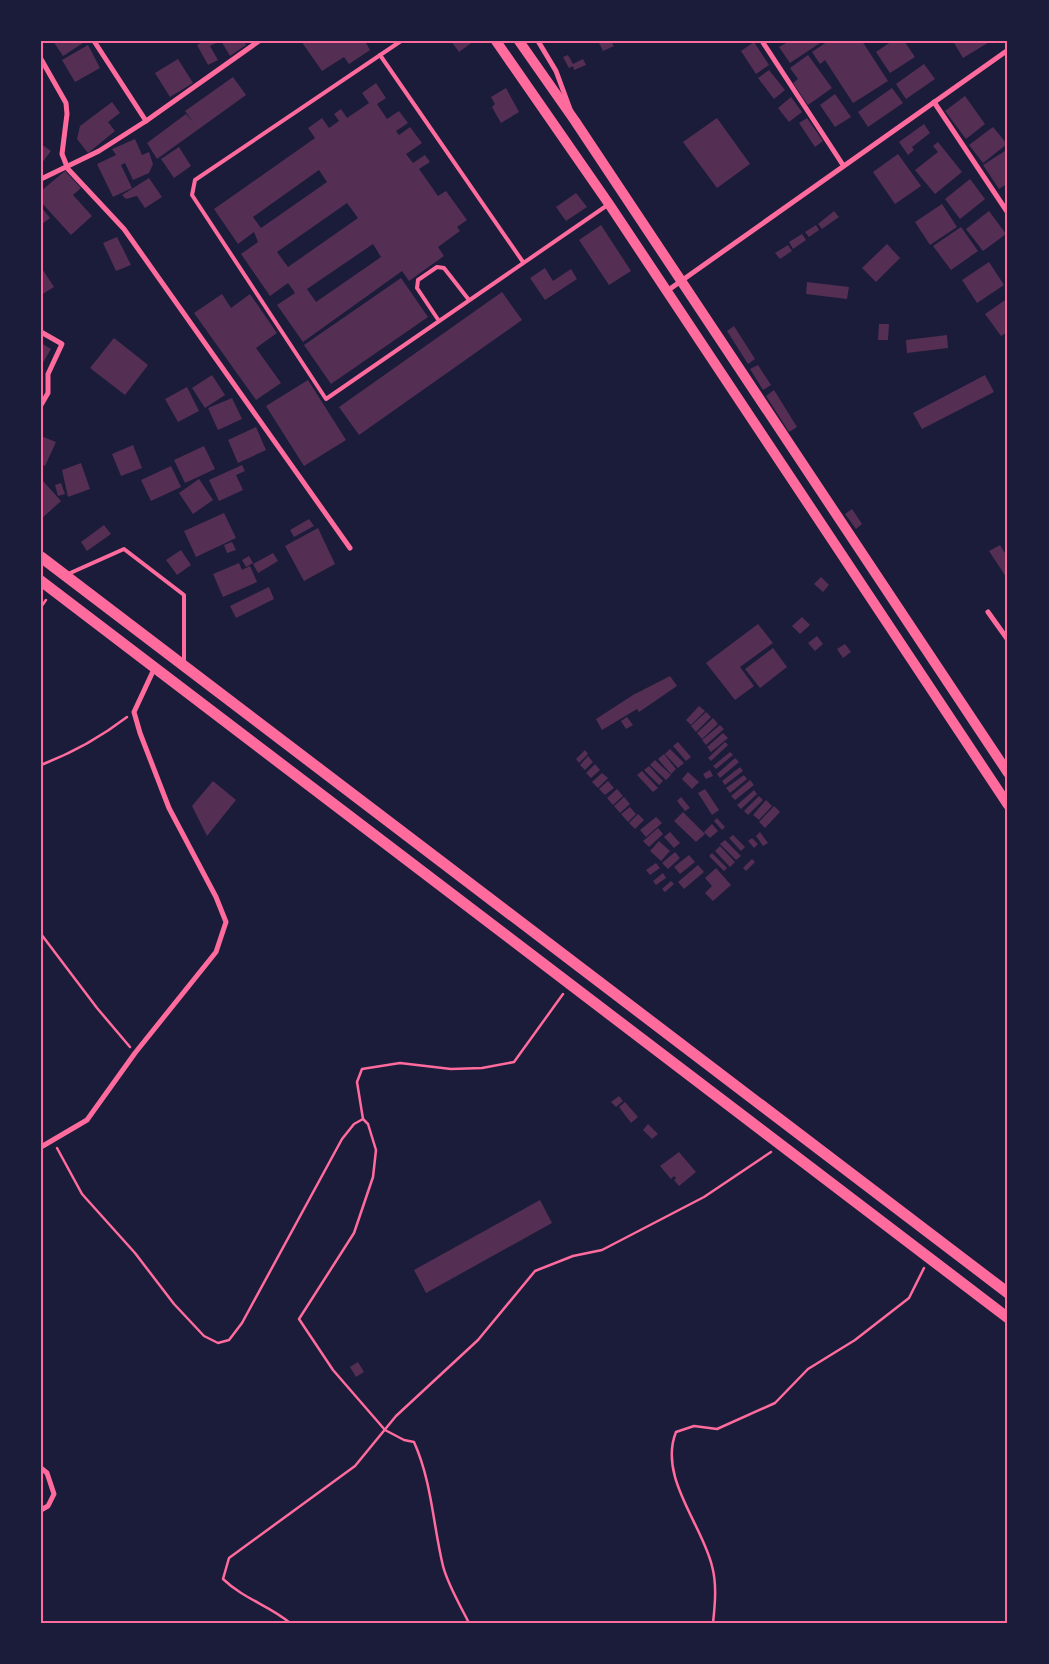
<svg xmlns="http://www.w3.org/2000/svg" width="1049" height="1664" viewBox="0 0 1049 1664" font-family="'Playfair Display',serif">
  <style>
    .building { fill: #542f53; fill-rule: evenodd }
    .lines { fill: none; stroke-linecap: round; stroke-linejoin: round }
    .path { stroke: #ff6b9d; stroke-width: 2.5 }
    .service { stroke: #ff6b9d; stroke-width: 4 }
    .minor { stroke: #ff6b9d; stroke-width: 5 }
    .secondary { stroke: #ff6b9d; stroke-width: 10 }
    .trunk { stroke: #ff6b9d; stroke-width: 11 }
    .neatline { fill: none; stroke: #ff6b9d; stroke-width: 2 }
  </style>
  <rect width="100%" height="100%" fill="#1b1b3a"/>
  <g class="building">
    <polygon points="53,41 86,41 63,56"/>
    <polygon points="204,41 216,43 210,46 218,60 208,65 197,45"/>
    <polygon points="221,41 244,41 246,45 230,56"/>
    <polygon points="301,41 369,41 366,43 370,50 349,64 344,57 322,71"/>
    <polygon points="451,41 474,41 459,52"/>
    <polygon points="603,41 611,41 614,46 603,51 599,43"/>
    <polygon points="790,41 823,41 790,63 779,47"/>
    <polygon points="828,41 862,41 888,81 853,103 825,60 820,64 812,52"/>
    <polygon points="892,41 904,41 915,57 890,73 876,52"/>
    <polygon points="953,41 991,41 963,58"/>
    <polygon points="754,42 769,65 756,74 741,51"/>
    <polygon points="88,45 100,68 75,82 62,60"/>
    <polygon points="568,55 573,64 583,59 586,65 574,70 573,66 569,68 563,57"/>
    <polygon points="808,55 832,88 808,105 793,83 798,79 790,68"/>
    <polygon points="178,59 193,83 170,97 155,73"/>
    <polygon points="924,64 935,79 906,99 896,84"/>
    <polygon points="769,70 785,90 774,99 758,78"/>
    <polygon points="233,77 246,95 157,159 147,143 186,114 194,123 185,111"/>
    <path d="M376,83l10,15 -9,6 10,15 12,-8 9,12 -12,8 3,4 11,-8 12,16 -16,11 7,9 12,-8 5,7 -11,7 19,27 8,-5 21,29 -10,7 3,4 -22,16 6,9 -35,25 -7,-10 -99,71 -26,-37 18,-12 -7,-10 -18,13 -29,-42 17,-12 -4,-10 -16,12 -24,-35 101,-71 -7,-10 14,-10 7,10 10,-7 -5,-7 7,-5 6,9 22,-15 -7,-10zM319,170l8,12 -66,46 -8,-11zM347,203l11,15 -70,49 -11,-15zM373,244l8,13 -65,45 -9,-13z"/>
    <polygon points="506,88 519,112 501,123 492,107 495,104 491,97"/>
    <polygon points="892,88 903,103 868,127 858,112"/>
    <polygon points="835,94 851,117 835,127 820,105"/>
    <polygon points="965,96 985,124 966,139 945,111"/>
    <polygon points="791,97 802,112 789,122 778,108"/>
    <polygon points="112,102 120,113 108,122 115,131 88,153 77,139 80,126"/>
    <polygon points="717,118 750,164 717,188 683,142"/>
    <polygon points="807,118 823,141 815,147 799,123"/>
    <polygon points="924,124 930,133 912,147 914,150 908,155 899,142"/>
    <polygon points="993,127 1007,144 983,163 969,145"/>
    <polygon points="135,139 142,155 149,152 153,164 149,173 133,180 125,163 121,165 132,188 113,197 97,164 116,155 112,149"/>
    <polygon points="938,142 962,172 935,194 915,170 938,152 933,146"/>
    <polygon points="41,144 51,151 41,164"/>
    <polygon points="179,147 191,166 174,178 161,159"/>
    <polygon points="1008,149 1008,183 999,189 983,165"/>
    <polygon points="898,154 921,186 895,204 873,172"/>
    <polygon points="65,171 81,188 73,195 92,216 71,235 41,202 41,191"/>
    <polygon points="149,178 162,197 145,208 137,196 126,199 122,195"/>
    <polygon points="970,179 985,199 960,219 945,199"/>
    <polygon points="576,193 587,207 566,221 556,207"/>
    <polygon points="942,204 957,227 930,245 915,222"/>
    <polygon points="41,207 50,218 41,225"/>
    <polygon points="834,211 839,217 822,229 818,224"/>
    <polygon points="989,211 1006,234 983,251 966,229"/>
    <polygon points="601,225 631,271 609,285 579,240"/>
    <polygon points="816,225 819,230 809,237 805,232"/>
    <polygon points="961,227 978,251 951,270 933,246"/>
    <polygon points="802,234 806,240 793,249 789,242"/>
    <polygon points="117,237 131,265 116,271 103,243"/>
    <polygon points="887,244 900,258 876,282 862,268"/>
    <polygon points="788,245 792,251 780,259 775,253"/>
    <polygon points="989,262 1004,285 977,303 962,280"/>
    <polygon points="41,267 54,287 41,295"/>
    <polygon points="545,268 553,281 571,269 577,279 545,300 530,278"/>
    <polygon points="401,278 428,317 331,384 304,345"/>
    <polygon points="807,282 849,287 847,299 806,294"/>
    <polygon points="502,292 522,320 359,435 339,407"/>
    <polygon points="222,294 231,308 250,294 277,333 256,348 281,383 256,400 194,313"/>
    <polygon points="1008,298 1008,332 1001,336 985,314"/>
    <polygon points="879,324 889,324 888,340 878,340"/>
    <polygon points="734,326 755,359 748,364 727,331"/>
    <polygon points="947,335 948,348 907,353 906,340"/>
    <polygon points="114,338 148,365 125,395 90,368"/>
    <polygon points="41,343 51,349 41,366"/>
    <polygon points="758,365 771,385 763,390 750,369"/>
    <polygon points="212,375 225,395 205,408 192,388"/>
    <polygon points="985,375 994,392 922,429 913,413"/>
    <polygon points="308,380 346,440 304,466 266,406"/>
    <polygon points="187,387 199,411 178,422 165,399"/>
    <polygon points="774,390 797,427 789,432 766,396"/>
    <polygon points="232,398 242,419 218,430 208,408"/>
    <polygon points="256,427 266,450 238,463 228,440"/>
    <polygon points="41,436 56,442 45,466 41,464"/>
    <polygon points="133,445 142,468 121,476 112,454"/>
    <polygon points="204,446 215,469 185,483 174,460"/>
    <polygon points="81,463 90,489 68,497 62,470"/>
    <polygon points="242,465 245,471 236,475 243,490 219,501 209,480"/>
    <polygon points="171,466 181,487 151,501 141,480"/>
    <polygon points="199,479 213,500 193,514 179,493"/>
    <polygon points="43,481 61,501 41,519 41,483"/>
    <polygon points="61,483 65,494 58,496 55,485"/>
    <polygon points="852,509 862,524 856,529 845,514"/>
    <polygon points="224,513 236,538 196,557 184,531"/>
    <polygon points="309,519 314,526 294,537 290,530"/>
    <polygon points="104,525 111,534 87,551 81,542"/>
    <polygon points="318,528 335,564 304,581 285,546"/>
    <polygon points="232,542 236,550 227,553 224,545"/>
    <polygon points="1000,545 1008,558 1008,580 989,551"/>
    <polygon points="181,550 191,565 177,575 166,560"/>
    <polygon points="273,553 278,561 258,573 253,564"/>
    <polygon points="249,556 253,563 246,567 242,560"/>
    <polygon points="239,563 242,570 250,566 257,582 223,597 213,574"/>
    <polygon points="821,577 829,585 823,592 814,584"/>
    <polygon points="269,587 274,599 236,618 230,606"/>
    <polygon points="802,617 810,625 800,634 792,626"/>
    <polygon points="758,624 773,643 740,667 754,686 735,700 706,663"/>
    <polygon points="817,636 823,644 815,651 808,643"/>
    <polygon points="845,644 851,652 843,658 837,649"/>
    <polygon points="773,648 787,667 760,688 745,669"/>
    <polygon points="670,676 677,686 639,712 637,709 602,730 596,719 633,695"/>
    <polygon points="699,706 705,711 691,725 686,720"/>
    <polygon points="706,712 711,717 696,732 691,726"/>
    <polygon points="627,717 633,725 626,729 621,721"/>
    <polygon points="713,718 718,724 702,739 697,733"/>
    <polygon points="720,725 724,729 706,745 702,740"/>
    <polygon points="723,733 728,738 711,752 707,747"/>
    <polygon points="678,742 691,757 686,761 673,746"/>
    <polygon points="725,742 728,745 711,761 708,758"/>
    <polygon points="670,749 684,763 678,768 665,754"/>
    <polygon points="585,750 588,754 579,763 576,759"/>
    <polygon points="730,752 733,755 716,769 713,766"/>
    <polygon points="664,754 676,769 671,774 658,759"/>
    <polygon points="588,756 593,762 585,770 580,765"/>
    <polygon points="735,758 739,762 720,778 717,774"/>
    <polygon points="655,760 671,775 666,780 650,765"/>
    <polygon points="595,764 600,770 591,778 586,773"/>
    <polygon points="649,766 663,781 659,785 644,770"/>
    <polygon points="740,767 743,771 725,785 722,781"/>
    <polygon points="710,770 713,776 706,779 703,774"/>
    <polygon points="642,771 658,788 653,792 637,775"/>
    <polygon points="688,772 699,782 692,789 682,779"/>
    <polygon points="602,773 608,778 598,788 592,782"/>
    <polygon points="744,775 747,779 730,793 726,788"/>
    <polygon points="750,780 754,785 735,800 731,796"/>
    <polygon points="213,781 236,800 207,836 192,806"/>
    <polygon points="608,781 614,788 605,795 599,789"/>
    <polygon points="617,789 623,796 613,805 607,798"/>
    <polygon points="705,789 719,810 712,815 698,793"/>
    <polygon points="754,790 757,794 741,809 737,805"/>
    <polygon points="759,796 763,800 748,815 744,811"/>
    <polygon points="624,797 630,804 620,813 614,806"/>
    <polygon points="681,797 690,808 685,811 677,801"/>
    <polygon points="766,800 772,806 759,820 753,815"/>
    <polygon points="774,806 780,812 765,828 759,822"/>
    <polygon points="630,807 636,814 628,822 621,814"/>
    <polygon points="683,812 705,834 696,842 674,821"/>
    <polygon points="638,814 644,820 635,829 629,823"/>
    <polygon points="656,817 662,823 646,837 640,830"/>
    <polygon points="717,818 725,827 722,830 714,821"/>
    <polygon points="712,824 718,831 710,838 704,832"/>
    <polygon points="658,828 663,834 649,847 643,841"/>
    <polygon points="670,832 680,843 674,848 664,837"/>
    <polygon points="760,832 768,843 763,846 756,836"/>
    <polygon points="733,835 745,847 741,851 729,838"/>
    <polygon points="752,838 758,844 754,848 748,841"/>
    <polygon points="725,840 741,856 736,860 720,844"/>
    <polygon points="659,841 670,851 661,861 650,851"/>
    <polygon points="720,846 735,862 730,867 715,851"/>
    <polygon points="675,852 680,858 668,869 662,863"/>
    <polygon points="712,853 727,868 724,871 709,856"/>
    <polygon points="689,855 695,862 680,874 674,867"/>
    <polygon points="752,859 755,862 746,871 743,868"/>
    <polygon points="656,863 660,868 650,875 646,870"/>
    <polygon points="698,865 704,872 684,889 678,882"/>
    <polygon points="716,868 731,885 713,901 705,893 712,886 705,878"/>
    <polygon points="663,873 666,878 656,885 653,881"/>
    <polygon points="671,881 674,884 665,892 662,889"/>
    <polygon points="619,1096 623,1101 616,1107 611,1102"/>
    <polygon points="625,1102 638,1117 631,1123 619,1107"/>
    <polygon points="648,1124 658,1134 652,1139 643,1130"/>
    <polygon points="679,1152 696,1172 679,1186 674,1180 676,1178 674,1176 671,1179 660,1166"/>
    <polygon points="540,1200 552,1223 426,1293 414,1270"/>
    <polygon points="358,1362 364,1372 356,1377 350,1367"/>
  </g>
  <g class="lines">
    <g class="path">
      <polyline points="41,607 46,600"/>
      <path d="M41,765c31,-12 60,-28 86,-48"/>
      <polyline points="41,934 97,1008 130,1047"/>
      <polyline points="363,1119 357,1082 362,1069 400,1063 451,1069 482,1068 514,1062 563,994"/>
      <path d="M57,1148l25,46 53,59 39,51 30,32 14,7 11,-3 13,-17 100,-184 12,-15 9,-5 5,5 8,26 -3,27 -19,56 -55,86 34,51 52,60 19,10 10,2c18,40 19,83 29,124 5,19 17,39 26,57"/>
      <path d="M290,1623c-21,-18 -45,-23 -67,-44l6,-21 126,-92 41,-50 82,-76 57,-69 38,-15 29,-6 102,-53 67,-45"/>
      <path d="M713,1623c2,-18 4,-39 -1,-57 -10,-42 -54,-89 -36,-134l18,-6 23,3 58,-26 33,-34 47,-29 54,-42 15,-30"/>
    </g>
    <g class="service">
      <polyline points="401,41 195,180 192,195 326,399 609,204"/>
      <polyline points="380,55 523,262"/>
      <polyline points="439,321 417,288 418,280 437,267 444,268 469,300"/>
      <polyline points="68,574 124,549 184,595 184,663"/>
    </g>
    <g class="minor">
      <polyline points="94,41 146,121"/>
      <polyline points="538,41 556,71 570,109"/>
      <polyline points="762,41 843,165"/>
      <polyline points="41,59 66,103 67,114 62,154 68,169 124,229 350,548"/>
      <polyline points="934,102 1008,213"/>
      <polyline points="41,179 99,151 146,121 259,41"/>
      <polyline points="667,291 1008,50"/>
      <polyline points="41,332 62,344 48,374 48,393 41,405"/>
      <polyline points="988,612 1008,640"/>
      <polyline points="41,1147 87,1120 135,1053 216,952 226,922 216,897 169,808 140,733 134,712 155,667"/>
      <polyline points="41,1468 47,1473 54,1494 48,1506 41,1510"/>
    </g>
    <g class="secondary">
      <polyline points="496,41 609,204 1008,805"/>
      <polyline points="519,41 575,121 1008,773"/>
    </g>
    <g class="trunk">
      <polyline points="41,557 1008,1293"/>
      <polyline points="41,581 1008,1318"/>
    </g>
  </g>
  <rect width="1049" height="1664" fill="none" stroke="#1b1b3a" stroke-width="85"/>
  <rect x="42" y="42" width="964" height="1580" class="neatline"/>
</svg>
